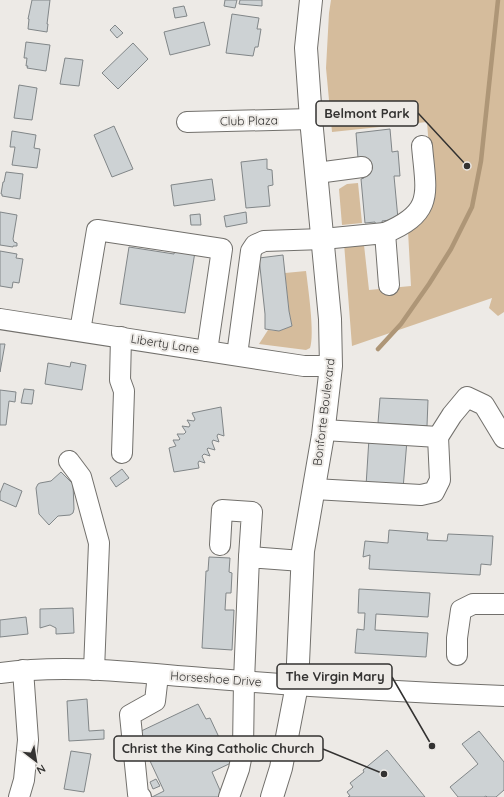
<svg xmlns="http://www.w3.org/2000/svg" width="504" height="797" viewBox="0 0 504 797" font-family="Quicksand,sans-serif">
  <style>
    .green { fill: #d5bc9c }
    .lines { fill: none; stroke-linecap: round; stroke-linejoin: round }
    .stream { stroke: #ae9677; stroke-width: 4.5 }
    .building { fill: #cdd2d4; stroke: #818688 }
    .minor-casing { stroke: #72706c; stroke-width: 22 }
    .major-casing { stroke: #72706c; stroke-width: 24 }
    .minor { stroke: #fff; stroke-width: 20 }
    .major { stroke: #fff; stroke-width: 22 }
    .labels { text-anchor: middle; stroke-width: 4; stroke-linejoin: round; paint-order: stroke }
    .street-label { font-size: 12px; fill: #333231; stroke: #edeae6 }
    .leader { fill: none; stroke: #333231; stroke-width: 1.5 }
    .callout-dot { fill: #333231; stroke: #edeae6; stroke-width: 1.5 }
    .callout { fill: #edeae6; stroke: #333231; stroke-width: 1.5 }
    .callout-label { font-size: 13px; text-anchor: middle; font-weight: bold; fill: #333231 }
  </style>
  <rect width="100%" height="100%" fill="#edeae6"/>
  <g class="green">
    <polygon points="331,0 504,0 504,312 498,316 489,308 492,298 352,346 344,243 364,245 369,290 411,286 408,231 433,201 427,122 332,132 326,68 329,13"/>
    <polygon points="358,183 362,223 342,225 339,189 347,184"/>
    <path d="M306,271c2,16 9,64 4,77l-4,2 -47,-6 9,-14 11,1 13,-5 -3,-15 -4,-38z"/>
  </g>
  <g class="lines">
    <polyline class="stream" points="378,349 401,324 429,284 451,249 472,207 481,161 498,0"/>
  </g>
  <g class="building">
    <polygon points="32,0 50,0 47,24 48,24 47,32 28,29 29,19 28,19"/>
    <polygon points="225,0 237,0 235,8 224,6"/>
    <polygon points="240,0 262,0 262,6 239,4"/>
    <polygon points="184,6 187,16 175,18 173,8"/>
    <polygon points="232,14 259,18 257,29 261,29 258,47 255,47 253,56 226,53"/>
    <polygon points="204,22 210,45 170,55 164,32"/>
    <polygon points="115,25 123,33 117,38 110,30"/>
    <polygon points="26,42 50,45 46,71 27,68 28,66 26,66 27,58 24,58"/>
    <polygon points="133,43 148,59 118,89 102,73"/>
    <polygon points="65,58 83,60 79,86 60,84"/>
    <polygon points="19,85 37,88 32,120 14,118"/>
    <polygon points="114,126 133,169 112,177 94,135"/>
    <polygon points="390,129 392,152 398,151 400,176 394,176 398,219 382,221 383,226 376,226 375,222 365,223 361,179 364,178 361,157 358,158 356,133"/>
    <polygon points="12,131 36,135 34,148 40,149 37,168 12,165 15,147 10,147"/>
    <polygon points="267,159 267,169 272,170 273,185 268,186 270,206 246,208 241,162"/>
    <polygon points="6,172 23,174 20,199 2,196 2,194 1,194 3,182 4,182"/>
    <polygon points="212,179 215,200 174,206 171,185"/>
    <polygon points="0,212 17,215 13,239 14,242 17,243 17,246 13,246 13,247 0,245"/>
    <polygon points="246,212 247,223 226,227 224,216"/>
    <polygon points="200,214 201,225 191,225 190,215"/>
    <polygon points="129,247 174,254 175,249 195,252 185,313 120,304"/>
    <polygon points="0,251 17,254 16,258 23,259 19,283 13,282 12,288 0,286"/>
    <polygon points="283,255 289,311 292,326 279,331 265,329 265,314 259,258"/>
    <polygon points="0,344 5,344 0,372"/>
    <polygon points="71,362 86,365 82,390 45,384 48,363 70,367"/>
    <polygon points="24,389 34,390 32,404 21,403"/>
    <polygon points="0,390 16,392 15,402 9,401 6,425 0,425"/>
    <polygon points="380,398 428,400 427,426 378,423"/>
    <polygon points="221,407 224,436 218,434 217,436 219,442 213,440 212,442 215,450 208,448 207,449 210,456 204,454 202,456 205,463 199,461 198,463 199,468 174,472 169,448 176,446 173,440 179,440 180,439 177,434 184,434 186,432 182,426 189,427 190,425 187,420 194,421 195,419 192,413"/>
    <polygon points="369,438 407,440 403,489 366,486"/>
    <polygon points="122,469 129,478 116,487 110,478"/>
    <polygon points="61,472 73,484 74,509 73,513 70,515 58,516 49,525 39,514 36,488 38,484 40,483 51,481"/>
    <polygon points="4,483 22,491 16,507 0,500 0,493"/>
    <polygon points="389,530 428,533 427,540 447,541 448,534 493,536 491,565 481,564 480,575 369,569 370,555 363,557 365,541 388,543"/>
    <polygon points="209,557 230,558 229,572 232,573 231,593 226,593 225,610 234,610 232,650 202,648 206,571 208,571"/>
    <polygon points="359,589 430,593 428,617 376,614 375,630 428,633 426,657 355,653 357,629 364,630 365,613 358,613"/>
    <polygon points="73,608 74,633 56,634 56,628 50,625 40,628 40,609"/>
    <polygon points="26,617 28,634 0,637 0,620"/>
    <polygon points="87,699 89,731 104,730 104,739 69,741 67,701"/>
    <polygon points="198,704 206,719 210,718 231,763 212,772 223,797 152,797 164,791 137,733"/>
    <polygon points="479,731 504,762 504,790 496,797 487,797 486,796 484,797 458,797 450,787 478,764 462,744"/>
    <polygon points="387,750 425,797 348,797 350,796 347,792 353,787 350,783 364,772 363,770"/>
    <polygon points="71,751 91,754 84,792 64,789"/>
    <polygon points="156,779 160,786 153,789 150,782"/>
  </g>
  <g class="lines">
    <defs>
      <g id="minor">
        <polyline points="187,122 311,119"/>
        <polyline points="317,173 362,167"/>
        <path d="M385,233c50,-21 41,-40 37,-87"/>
        <polyline points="0,319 304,366 331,366"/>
        <polyline points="80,331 97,230 222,249 207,351"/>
        <polyline points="121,337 120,380 124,391 122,453"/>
        <polyline points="237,355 251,251 255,245 264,241 323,239 385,233 389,285"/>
        <polyline points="438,437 452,415 467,397 484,405 504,438"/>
        <polyline points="69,461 81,477 99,543 94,670"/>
        <polyline points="314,489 421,495 434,492 440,480 438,437 324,430"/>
        <polyline points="220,545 222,510 252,512 249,557"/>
        <polyline points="457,655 457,638 461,610 473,604 504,604"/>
        <path d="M0,673c72,-10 145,1 217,6 95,8 191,13 287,17"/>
        <polyline points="19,797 24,780 28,740 23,670"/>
        <polyline points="141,797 138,794 130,715 155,701 158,675"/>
        <polyline points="229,797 239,769 243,749 244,681 249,557 302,561"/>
      </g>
      <polyline id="major" points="272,797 281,768 297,685 303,551 323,435 331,366 330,319 311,119 306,48 311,0"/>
    </defs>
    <use href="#minor" class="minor-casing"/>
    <use href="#major" class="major-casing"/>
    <use href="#minor" class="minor"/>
    <use href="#major" class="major"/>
  </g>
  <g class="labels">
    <g class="street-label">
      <text transform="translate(249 121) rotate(-1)" y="4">Club Plaza</text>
      <text transform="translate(165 344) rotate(9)" y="4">Liberty Lane</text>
      <text transform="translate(324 412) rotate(-83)" y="4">Bonforte Boulevard</text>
      <text transform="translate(216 679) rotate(4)" y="4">Horseshoe Drive</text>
    </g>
  </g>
  <path class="leader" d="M467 166L418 113M432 746L392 677M384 774L323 749"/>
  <g class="callout-dot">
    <circle cx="467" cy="166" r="4"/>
    <circle cx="432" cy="746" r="4"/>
    <circle cx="384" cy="774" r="4"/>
  </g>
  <g class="callout">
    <rect x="316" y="101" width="102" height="25" rx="4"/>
    <rect x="277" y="664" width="115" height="25" rx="4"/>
    <rect x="114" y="736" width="209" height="25" rx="4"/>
  </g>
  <g class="callout-label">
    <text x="367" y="118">Belmont Park</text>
    <text x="335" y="681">The Virgin Mary</text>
    <text x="218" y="753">Christ the King Catholic Church</text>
  </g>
  <g transform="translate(36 761) rotate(149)" stroke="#edeae6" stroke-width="3" paint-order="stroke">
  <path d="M0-3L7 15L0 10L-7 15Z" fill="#333231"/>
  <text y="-6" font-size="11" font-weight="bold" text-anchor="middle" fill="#333231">N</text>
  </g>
</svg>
